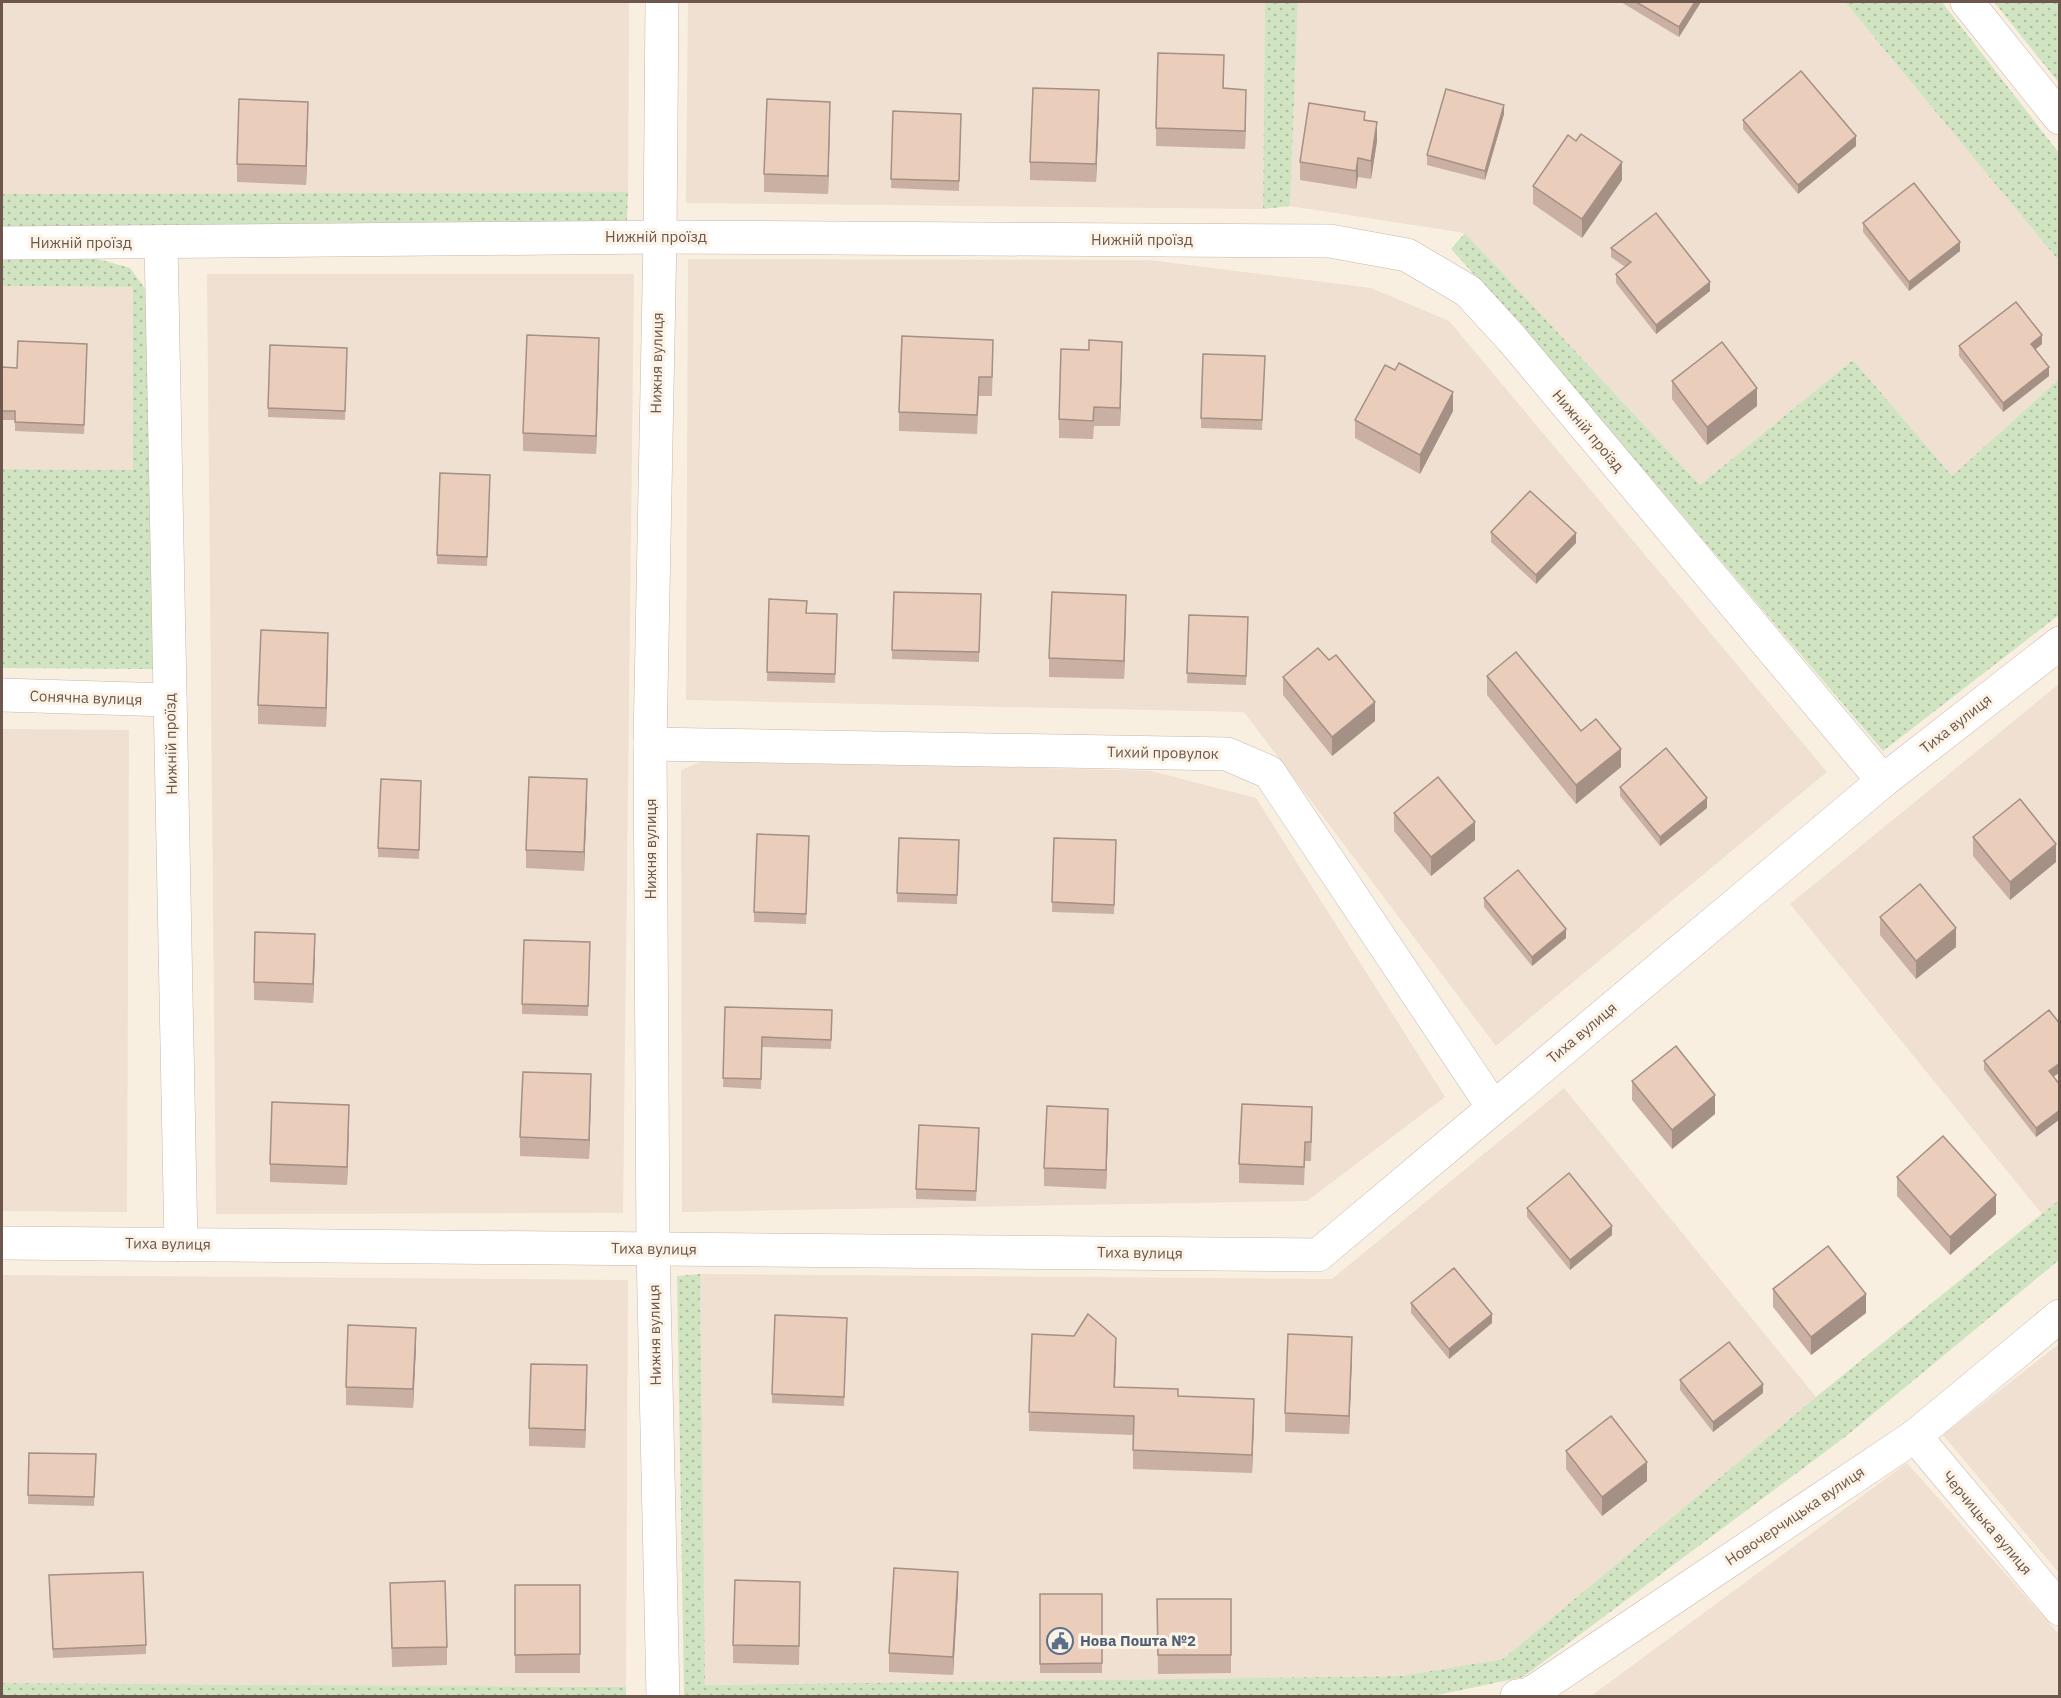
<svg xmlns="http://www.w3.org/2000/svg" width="2061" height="1698" viewBox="0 0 2061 1698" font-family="'IBM Plex Sans',sans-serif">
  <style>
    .residential { fill: #efe0d1 }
    .grass { fill: url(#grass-dots) }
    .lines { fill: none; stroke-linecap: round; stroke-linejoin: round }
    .street-casing { stroke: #c8b6aa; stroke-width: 34 }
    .street { stroke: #fff; stroke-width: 33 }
    .wall { fill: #cab0a2 }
    .shaded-wall { fill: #a49084 }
    .building { fill: #ebcdbc; stroke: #a49084; stroke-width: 1.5 }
    .labels { text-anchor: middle; stroke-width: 6; stroke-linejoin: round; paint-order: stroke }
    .street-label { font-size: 15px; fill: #6d564b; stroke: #fcf3e7 }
    .service-label { font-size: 15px; font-weight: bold; fill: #4e5e75; stroke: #fcf3e7; text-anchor: start }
  </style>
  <defs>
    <pattern id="grass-dots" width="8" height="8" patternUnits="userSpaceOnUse" patternTransform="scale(1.5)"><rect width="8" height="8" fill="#d1e4c2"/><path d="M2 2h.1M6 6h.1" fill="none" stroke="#aebca0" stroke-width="1.8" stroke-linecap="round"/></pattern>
  </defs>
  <rect width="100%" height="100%" fill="#f9efe1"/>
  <g class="residential">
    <polygon points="2,2 629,2 628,192 2,194"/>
    <polygon points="688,2 1265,2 1263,209 686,203"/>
    <polygon points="1298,2 1845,2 2059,261 2059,379 1952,476 1853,360 1700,485 1465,233 1290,206"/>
    <polygon points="688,259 1149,260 1371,288 1449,321 1827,772 1496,1046 1244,712 686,700"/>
    <polygon points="207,274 634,274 623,1213 216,1214"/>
    <polygon points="2,286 133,287 133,470 2,469"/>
    <polygon points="2059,684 2059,1200 2042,1214 1790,904"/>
    <polygon points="2,729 129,730 127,1212 2,1211"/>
    <polygon points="708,759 1151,771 1256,798 1445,1097 1307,1201 682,1212 681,770"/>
    <polygon points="1564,1088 1816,1397 1503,1659 1401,1676 704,1685 700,1274 1332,1279"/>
    <polygon points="2,1275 628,1280 626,1687 2,1683"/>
    <polygon points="2059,1344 2059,1573 1943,1435"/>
    <polygon points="1907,1463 2058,1633 2059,1696 1591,1696"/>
  </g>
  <g class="grass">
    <polygon points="1265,2 1298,2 1290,206 1263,209"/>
    <polygon points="1845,2 1942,2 2059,153 2059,261"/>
    <polygon points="1994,2 2059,2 2059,83"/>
    <polygon points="628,192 627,221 2,227 2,194"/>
    <polygon points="1465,233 1700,485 1853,360 1952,476 2059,379 2059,615 1883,751 1523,328 1451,249"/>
    <polygon points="2,256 87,256 130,268 151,297 155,669 2,668 2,469 133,470 133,287 2,286"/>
    <polygon points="2059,1200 2059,1260 1845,1437 1523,1677 1433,1696 684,1696 677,1276 700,1274 705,1685 1401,1676 1503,1659 1816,1397"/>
    <polygon points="2,1683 626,1687 626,1696 2,1696"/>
  </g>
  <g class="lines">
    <defs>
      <g id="street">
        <polyline points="662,2 660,237 650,744 653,1249 663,1696"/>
        <polyline points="1967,2 2060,118"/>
        <polyline points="2,243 660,237 1330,241 1407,255 1468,291 1512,339 1883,781"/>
        <polyline points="161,243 181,1245"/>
        <polyline points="2,695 170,700"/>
        <polyline points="650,744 1227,754 1269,772 1493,1107"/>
        <polyline points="2,1243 1318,1255 1883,781 2060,643"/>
        <polyline points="1915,1436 2060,1609"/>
        <polyline points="1517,1696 1530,1694 1915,1436 2060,1316"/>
      </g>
    </defs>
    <use href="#street" class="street-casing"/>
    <use href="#street" class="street"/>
  </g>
  <g class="wall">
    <polygon points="1621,2 1701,2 1679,37"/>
    <polygon points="1224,55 1224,88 1246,108 1245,149 1156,146 1156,128"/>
    <polygon points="1099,109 1096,182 1030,180 1030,162"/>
    <polygon points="893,111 961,114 959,191 891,188"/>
    <polygon points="1504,114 1485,180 1427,165 1427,155"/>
    <polygon points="830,120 828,194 764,192 764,174"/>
    <polygon points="1365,120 1377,141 1371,179 1358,177 1356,189 1300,180 1300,162"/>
    <polygon points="1743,120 1856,146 1798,194 1743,129"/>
    <polygon points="308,121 306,185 237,182 237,164"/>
    <polygon points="1576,141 1622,180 1582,238 1533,204 1533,186"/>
    <polygon points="1863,223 1960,251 1909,291 1863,232"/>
    <polygon points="1611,248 1710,291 1656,334 1616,283 1616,274 1625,267 1611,257"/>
    <polygon points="2042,344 2035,350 2049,376 2003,412 1959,356 1959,346"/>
    <polygon points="347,348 345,420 268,417 268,408"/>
    <polygon points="87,353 84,434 15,431 15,420 2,420 2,367 17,368"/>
    <polygon points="599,356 596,454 523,451 523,433"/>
    <polygon points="1265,356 1262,430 1201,428 1201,418"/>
    <polygon points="993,358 992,396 979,396 977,434 899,431 899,412"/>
    <polygon points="1122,360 1120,426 1094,426 1093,439 1059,438 1059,419"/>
    <polygon points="1672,381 1757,406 1707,445 1672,399"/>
    <polygon points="1453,411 1420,474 1355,438 1355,420"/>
    <polygon points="490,485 487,566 437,564 437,555"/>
    <polygon points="1491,532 1576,543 1536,584 1491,542"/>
    <polygon points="981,594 979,662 892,659 892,650"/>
    <polygon points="769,599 807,613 837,614 835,683 767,681"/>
    <polygon points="1126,613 1124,679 1049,677 1049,658"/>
    <polygon points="1189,615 1248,617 1246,685 1187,683"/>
    <polygon points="328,651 326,727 258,724 258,705"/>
    <polygon points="1329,660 1375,721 1332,756 1283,695 1283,677"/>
    <polygon points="1487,676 1581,731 1621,767 1576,804 1487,695"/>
    <polygon points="421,781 419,859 378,857 378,848"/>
    <polygon points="1620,787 1707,808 1660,846 1620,796"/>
    <polygon points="587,797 584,871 526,868 526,850"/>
    <polygon points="1394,813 1475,840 1431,876 1394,831"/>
    <polygon points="809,836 806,924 754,922 754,912"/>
    <polygon points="1973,837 2056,862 2010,900 1973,856"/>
    <polygon points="899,838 959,840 957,904 897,902"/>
    <polygon points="1054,838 1116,840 1114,914 1052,912"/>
    <polygon points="1484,898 1566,938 1532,966 1484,907"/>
    <polygon points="1880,917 1956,947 1916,979 1880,935"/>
    <polygon points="590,942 588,1016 522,1014 522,1004"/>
    <polygon points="315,953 313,1003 254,1000 254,982"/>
    <polygon points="725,1007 832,1010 831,1049 762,1047 761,1089 723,1087"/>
    <polygon points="2060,1024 2060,1072 2053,1077 2060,1085 2060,1119 2036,1137 1984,1070 1984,1061"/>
    <polygon points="1632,1081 1715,1114 1672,1149 1632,1100"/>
    <polygon points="591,1092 589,1159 520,1156 520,1137"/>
    <polygon points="349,1124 347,1185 270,1182 270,1164"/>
    <polygon points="1312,1126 1311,1161 1305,1161 1304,1185 1239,1183 1239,1164"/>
    <polygon points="1108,1127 1106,1189 1044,1186 1044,1168"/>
    <polygon points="979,1137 976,1201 916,1199 916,1189"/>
    <polygon points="1897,1177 1996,1214 1950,1255 1897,1196"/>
    <polygon points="1527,1208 1612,1235 1570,1270 1527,1217"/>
    <polygon points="1773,1289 1866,1313 1811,1355 1773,1307"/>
    <polygon points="1411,1303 1492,1323 1449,1359 1411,1313"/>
    <polygon points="847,1327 844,1406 772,1403 772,1394"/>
    <polygon points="416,1346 413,1408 346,1405 346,1387"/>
    <polygon points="1352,1355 1349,1434 1285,1432 1285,1413"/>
    <polygon points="1116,1356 1115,1387 1178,1396 1254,1418 1252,1473 1133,1469 1133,1435 1029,1431 1029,1412"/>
    <polygon points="1680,1380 1763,1393 1713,1432 1680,1390"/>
    <polygon points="587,1384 585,1448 529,1446 529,1428"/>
    <polygon points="1566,1451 1647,1481 1602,1516 1566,1469"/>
    <polygon points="29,1453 96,1454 94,1506 28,1504"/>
    <polygon points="390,1583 447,1647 447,1665 392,1667"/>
    <polygon points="49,1584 146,1645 146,1654 53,1658"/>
    <rect x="515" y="1585" width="65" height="88"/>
    <polygon points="958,1590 953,1675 889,1672 889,1653"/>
    <rect x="1040" y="1594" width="62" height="79"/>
    <polygon points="1157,1599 1231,1599 1231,1673 1158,1674"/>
    <polygon points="800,1601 799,1665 733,1663 733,1645"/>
  </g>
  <g class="shaded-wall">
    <polygon points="1695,2 1701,2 1679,37 1679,27"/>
    <polygon points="1099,90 1099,109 1096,182 1096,164"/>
    <polygon points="1246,90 1246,108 1245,149 1245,131"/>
    <polygon points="308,102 308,121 306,185 306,166"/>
    <polygon points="830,102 830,120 828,194 828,176"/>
    <polygon points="1504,105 1504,114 1485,180 1485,171"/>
    <polygon points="1377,122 1377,141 1371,179 1371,161"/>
    <polygon points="1856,136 1856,146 1798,194 1798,185"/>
    <polygon points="1358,158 1358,177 1356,189 1356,171"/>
    <polygon points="1622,162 1622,180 1582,238 1582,219"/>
    <polygon points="1960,242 1960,251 1909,291 1909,282"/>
    <polygon points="1710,282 1710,291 1656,334 1656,325"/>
    <polygon points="2042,335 2042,344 2031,353 2031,344"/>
    <polygon points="599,338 599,356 596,454 596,436"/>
    <polygon points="1122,342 1122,360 1120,426 1120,408"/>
    <polygon points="2049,367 2049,376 2003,412 2003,403"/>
    <polygon points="1757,388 1757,406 1707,445 1707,427"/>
    <polygon points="1453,392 1453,411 1420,474 1420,455"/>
    <polygon points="1576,533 1576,543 1536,584 1536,575"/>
    <polygon points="1126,595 1126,613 1124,679 1124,661"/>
    <polygon points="328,633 328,651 326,727 326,708"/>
    <polygon points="1375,702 1375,721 1332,756 1332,737"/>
    <polygon points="1621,749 1621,767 1576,804 1576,785"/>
    <polygon points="587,779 587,797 584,871 584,852"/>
    <polygon points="1707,798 1707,808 1660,846 1660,837"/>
    <polygon points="1475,822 1475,840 1431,876 1431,857"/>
    <polygon points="2056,844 2056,862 2010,900 2010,882"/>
    <polygon points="1956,928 1956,947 1916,979 1916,961"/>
    <polygon points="1566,929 1566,938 1532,966 1532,957"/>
    <polygon points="315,934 315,953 313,1003 313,984"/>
    <polygon points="2060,1063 2060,1072 2049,1080 2049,1071"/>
    <polygon points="591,1074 591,1092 589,1159 589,1140"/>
    <polygon points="1715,1095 1715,1114 1672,1149 1672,1130"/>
    <polygon points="349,1105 349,1124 347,1185 347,1167"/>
    <polygon points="1108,1109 1108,1127 1106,1189 1106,1170"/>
    <polygon points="2060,1110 2060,1119 2036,1137 2036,1128"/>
    <polygon points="1996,1195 1996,1214 1950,1255 1950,1237"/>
    <polygon points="1612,1226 1612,1235 1570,1270 1570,1260"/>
    <polygon points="1866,1294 1866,1313 1811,1355 1811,1337"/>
    <polygon points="1492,1314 1492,1323 1449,1359 1449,1349"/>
    <polygon points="416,1328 416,1346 413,1408 413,1389"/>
    <polygon points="1352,1337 1352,1355 1349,1434 1349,1416"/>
    <polygon points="1116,1338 1116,1356 1114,1405 1114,1387"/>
    <polygon points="587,1365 587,1384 585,1448 585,1430"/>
    <polygon points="1763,1384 1763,1393 1713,1432 1713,1422"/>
    <polygon points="1254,1399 1254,1418 1252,1473 1252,1455"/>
    <polygon points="1647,1462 1647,1481 1602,1516 1602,1497"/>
    <polygon points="958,1572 958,1590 953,1675 953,1657"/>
  </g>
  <g class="building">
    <polygon points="1636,2 1695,2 1679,27"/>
    <polygon points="1158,53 1224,55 1223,88 1246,90 1245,131 1156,128"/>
    <polygon points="1801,71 1856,136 1798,185 1743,120"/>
    <polygon points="1033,88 1099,90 1096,164 1030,162"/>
    <polygon points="1446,89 1504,105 1485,171 1427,155"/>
    <polygon points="239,99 308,102 306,166 237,164"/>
    <polygon points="767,99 830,102 828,176 764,174"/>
    <polygon points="1309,103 1365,112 1364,120 1377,122 1371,161 1358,158 1356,171 1300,162"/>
    <polygon points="893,111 961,114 959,181 891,179"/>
    <polygon points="1581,134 1622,162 1582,219 1533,186 1568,135 1576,141"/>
    <polygon points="1914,183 1960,242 1909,282 1863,223"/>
    <polygon points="1656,213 1710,282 1656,325 1616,274 1631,262 1611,248"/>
    <polygon points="2016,302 2042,335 2031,344 2049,367 2003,403 1959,346"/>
    <polygon points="527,335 599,338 596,436 523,433"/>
    <polygon points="902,336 993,340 992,377 979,377 977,415 899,412"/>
    <polygon points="1089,340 1122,342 1120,408 1094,407 1093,421 1059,419 1061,349 1089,350"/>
    <polygon points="18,341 87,344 84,425 15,422 15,411 2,411 2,367 17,368"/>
    <polygon points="1722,342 1757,388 1707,427 1672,381"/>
    <polygon points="270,345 347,348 345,411 268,408"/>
    <polygon points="1203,354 1265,356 1262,420 1201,418"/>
    <polygon points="1399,363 1453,392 1420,455 1355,420 1385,365 1395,370"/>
    <polygon points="440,473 490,475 487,557 437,555"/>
    <polygon points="1530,491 1576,533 1536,575 1491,532"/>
    <polygon points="894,592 981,594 979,652 892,650"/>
    <polygon points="1052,592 1126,595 1124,661 1049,658"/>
    <polygon points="769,599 807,601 806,613 837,614 835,674 767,672"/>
    <polygon points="1189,615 1248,617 1246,676 1187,673"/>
    <polygon points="261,630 328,633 326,708 258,705"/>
    <polygon points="1318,648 1329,660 1336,655 1375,702 1332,737 1283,677"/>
    <polygon points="1516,652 1581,731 1596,719 1621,749 1576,785 1487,676"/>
    <polygon points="1666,748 1707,798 1660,837 1620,787"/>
    <polygon points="529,777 587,779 584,852 526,850"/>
    <polygon points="1438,777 1475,822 1431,857 1394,813"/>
    <polygon points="381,779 421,781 419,850 378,848"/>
    <polygon points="2020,799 2056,844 2010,882 1973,837"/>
    <polygon points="757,834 809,836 806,914 754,912"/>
    <polygon points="899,838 959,840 957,895 897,893"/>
    <polygon points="1054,838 1116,840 1114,905 1052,902"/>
    <polygon points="1518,870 1566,929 1532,957 1484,898"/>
    <polygon points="1920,884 1956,928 1916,961 1880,917"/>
    <polygon points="255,932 315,934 313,984 254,982"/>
    <polygon points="524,940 590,942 588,1006 522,1004"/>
    <polygon points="725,1007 832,1010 831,1040 762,1037 761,1079 723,1078"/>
    <polygon points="2049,1010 2060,1024 2060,1063 2049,1071 2060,1085 2060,1110 2036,1128 1984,1061"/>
    <polygon points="1676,1046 1715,1095 1672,1130 1632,1081"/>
    <polygon points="523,1072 591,1074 589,1140 520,1137"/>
    <polygon points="272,1102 349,1105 347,1167 270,1164"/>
    <polygon points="1242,1104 1312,1107 1311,1142 1305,1142 1304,1167 1239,1164"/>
    <polygon points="1047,1106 1108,1109 1106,1170 1044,1168"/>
    <polygon points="919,1125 979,1128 976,1191 916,1189"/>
    <polygon points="1943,1136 1996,1195 1950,1237 1897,1177"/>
    <polygon points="1569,1173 1612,1226 1570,1260 1527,1208"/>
    <polygon points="1828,1246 1866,1294 1811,1337 1773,1289"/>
    <polygon points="1454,1268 1492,1314 1449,1349 1411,1303"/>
    <polygon points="1088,1314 1116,1338 1114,1387 1178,1389 1178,1396 1254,1399 1252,1455 1133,1450 1134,1416 1029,1412 1032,1334 1074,1336"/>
    <polygon points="775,1315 847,1318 844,1397 772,1394"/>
    <polygon points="348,1325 416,1328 413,1389 346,1387"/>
    <polygon points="1288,1334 1352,1337 1349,1416 1285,1413"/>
    <polygon points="1729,1342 1763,1384 1713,1422 1680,1380"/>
    <polygon points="531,1364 587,1365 585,1430 529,1428"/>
    <polygon points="1611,1416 1647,1462 1602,1497 1566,1451"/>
    <polygon points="29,1453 96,1454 94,1497 28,1495"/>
    <polygon points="894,1568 958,1572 953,1657 889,1653"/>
    <polygon points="143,1572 146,1645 53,1649 49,1575"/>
    <polygon points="735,1580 800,1582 799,1646 733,1645"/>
    <polygon points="445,1581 447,1647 392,1648 390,1583"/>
    <polygon points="515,1585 580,1585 580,1654 515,1655"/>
    <polygon points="1040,1594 1102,1594 1102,1663 1040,1664"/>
    <polygon points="1157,1599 1231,1599 1231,1655 1158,1655"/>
  </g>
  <defs>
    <symbol id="civic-ring" viewBox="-11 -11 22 22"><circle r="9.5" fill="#fcf3e7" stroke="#5c6f8a" stroke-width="1.5"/><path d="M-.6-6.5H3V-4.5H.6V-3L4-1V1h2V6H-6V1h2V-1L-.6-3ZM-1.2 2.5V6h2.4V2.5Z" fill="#5c6f8a"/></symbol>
  </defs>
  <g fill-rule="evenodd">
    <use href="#civic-ring" x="1045" y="1626" width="30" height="30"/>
  </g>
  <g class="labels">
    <g class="street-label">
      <text x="656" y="242">Нижній проїзд</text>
      <text x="1142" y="245">Нижній проїзд</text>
      <text x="81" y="248">Нижній проїзд</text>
      <text transform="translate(657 363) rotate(-89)" y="5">Нижня вулиця</text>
      <text transform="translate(1588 431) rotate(50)" y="5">Нижній проїзд</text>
      <text transform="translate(86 698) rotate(2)" y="5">Сонячна вулиця</text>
      <text transform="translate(1956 724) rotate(-38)" y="5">Тиха вулиця</text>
      <text transform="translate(171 744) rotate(-91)" y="5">Нижній проїзд</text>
      <text transform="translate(1163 753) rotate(1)" y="5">Тихий провулок</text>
      <text transform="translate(651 849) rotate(-90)" y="5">Нижня вулиця</text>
      <text transform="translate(1582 1033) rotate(-40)" y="5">Тиха вулиця</text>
      <text transform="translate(168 1244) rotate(1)" y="5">Тиха вулиця</text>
      <text transform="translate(654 1249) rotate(1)" y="5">Тиха вулиця</text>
      <text transform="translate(1140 1253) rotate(1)" y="5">Тиха вулиця</text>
      <text transform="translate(655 1335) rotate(-91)" y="5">Нижня вулиця</text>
      <text transform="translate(1795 1516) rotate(-34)" y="5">Новочерчицька вулиця</text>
      <text transform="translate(1987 1523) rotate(50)" y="5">Черчицька вулиця</text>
    </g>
    <g class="service-label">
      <text x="1080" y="1646">Нова Пошта №2</text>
    </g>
  </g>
  <rect width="2061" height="1698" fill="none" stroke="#6d564b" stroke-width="6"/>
</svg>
